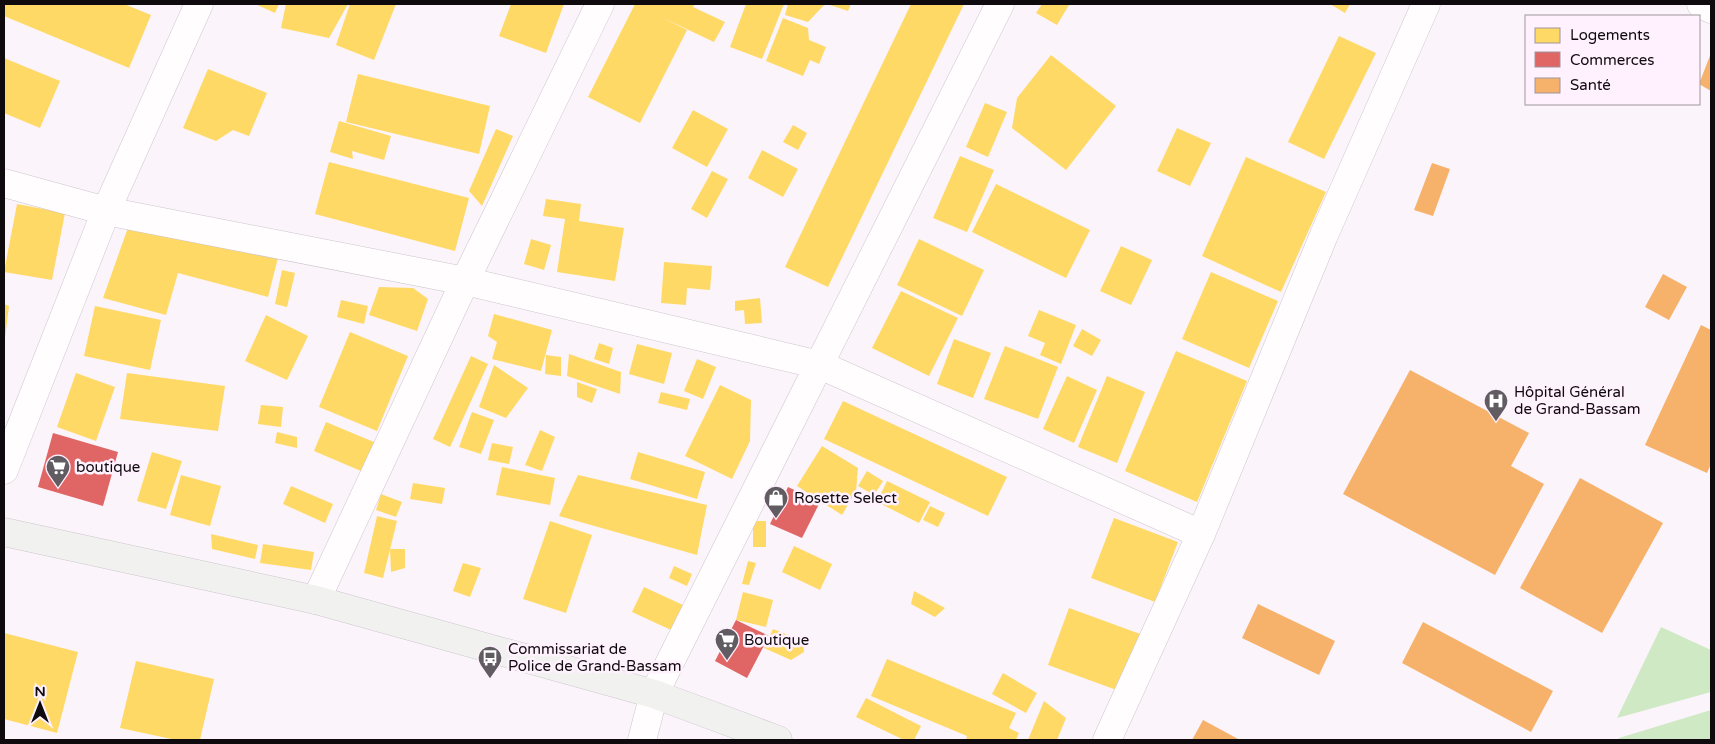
<svg xmlns="http://www.w3.org/2000/svg" width="1715" height="744" viewBox="0 0 1715 744" font-family="'Varela Round',sans-serif">
  <style>
    .green { fill: #cfe9c5 }
    .homes { fill: #ffd966 }
    .shops { fill: #e06666 }
    .health { fill: #f6b26b }
    .lines { fill: none; stroke-linecap: round; stroke-linejoin: round }
    .street-casing { stroke: #cdc6cc; stroke-width: 29 }
    .secondary-casing { stroke: #cdc6cc; stroke-width: 29 }
    .street { stroke: #fffdfe; stroke-width: 28 }
    .secondary { stroke: #f1f2f0; stroke-width: 28 }
    .labels { text-anchor: middle; stroke-width: 5; stroke-linejoin: round; paint-order: stroke }
    .poi-label { font-size: 15px; fill: #0e0a0e; stroke: #fff1fe; text-anchor: start }
  </style>
  <rect width="100%" height="100%" fill="#fcf4fb"/>
  <g class="green">
    <polygon points="1661,627 1711,650 1711,692 1617,718"/>
    <polygon points="1711,710 1711,740 1618,740 1619,738"/>
  </g>
  <g class="homes">
    <polygon points="4,4 124,4 151,15 129,68 4,16"/>
    <polygon points="255,4 279,4 275,13"/>
    <polygon points="286,4 348,4 329,38 281,28"/>
    <polygon points="350,4 396,4 374,60 336,45"/>
    <polygon points="511,4 564,4 546,53 499,36"/>
    <polygon points="635,4 695,4 693,7 725,22 714,42 661,17 687,30 640,123 588,97"/>
    <polygon points="746,4 784,4 762,59 730,47"/>
    <polygon points="788,4 825,4 808,22 785,15"/>
    <polygon points="827,4 851,4 848,11"/>
    <polygon points="911,4 964,4 828,287 785,267"/>
    <polygon points="1042,4 1068,4 1069,5 1057,25 1036,13"/>
    <polygon points="1330,4 1350,4 1345,13"/>
    <polygon points="783,18 808,28 809,40 826,47 819,64 810,60 803,76 766,61"/>
    <polygon points="1339,36 1376,53 1324,159 1288,142"/>
    <polygon points="1051,55 1116,106 1066,170 1012,128 1017,98"/>
    <polygon points="4,58 60,81 40,128 4,113"/>
    <polygon points="208,69 267,93 249,136 233,130 216,141 183,128"/>
    <polygon points="358,74 490,106 479,154 346,122"/>
    <polygon points="985,103 1007,112 988,157 966,147"/>
    <polygon points="693,110 728,129 707,167 672,148"/>
    <polygon points="339,121 391,136 384,160 352,151 353,159 330,152"/>
    <polygon points="793,125 807,133 798,150 783,142"/>
    <polygon points="1177,128 1211,143 1190,186 1157,171"/>
    <polygon points="496,129 513,136 482,206 469,191"/>
    <polygon points="762,150 798,169 783,197 748,178"/>
    <polygon points="960,156 994,170 967,232 933,218"/>
    <polygon points="1246,157 1326,192 1281,292 1202,256"/>
    <polygon points="329,162 469,198 455,251 315,214"/>
    <polygon points="712,171 728,179 707,218 691,209"/>
    <polygon points="996,184 1090,230 1066,278 972,232"/>
    <polygon points="546,199 581,204 579,221 624,228 615,281 557,272 565,219 543,216"/>
    <polygon points="17,204 65,213 52,280 4,272"/>
    <polygon points="130,222 278,258 268,297 178,273 166,315 103,298"/>
    <polygon points="531,239 551,245 544,270 524,264"/>
    <polygon points="919,239 984,270 962,316 897,285"/>
    <polygon points="1121,246 1152,260 1131,305 1100,291"/>
    <polygon points="664,262 712,266 710,290 687,288 686,305 661,303"/>
    <polygon points="282,270 295,273 287,307 275,304"/>
    <polygon points="1211,272 1278,301 1249,368 1182,339"/>
    <polygon points="379,287 413,288 428,299 417,331 369,315"/>
    <polygon points="901,291 958,318 929,376 872,348"/>
    <polygon points="760,298 762,323 745,324 744,310 735,311 735,301"/>
    <polygon points="341,300 368,306 364,324 337,317"/>
    <polygon points="4,304 9,306 5,338 4,338"/>
    <polygon points="95,306 161,320 150,370 84,356"/>
    <polygon points="1039,310 1076,325 1061,364 1040,355 1045,343 1028,336"/>
    <polygon points="494,314 552,330 541,371 492,359 497,342 488,336"/>
    <polygon points="266,315 308,336 287,380 245,361"/>
    <polygon points="1082,329 1101,340 1092,356 1073,346"/>
    <polygon points="350,332 408,356 377,431 319,407"/>
    <polygon points="954,339 991,353 973,398 937,384"/>
    <polygon points="599,343 613,348 609,364 594,359"/>
    <polygon points="637,344 672,353 664,384 629,374"/>
    <polygon points="1005,346 1058,367 1038,419 984,399"/>
    <polygon points="1176,351 1247,381 1197,502 1125,471"/>
    <polygon points="569,354 621,372 620,394 567,376"/>
    <polygon points="546,355 561,357 561,376 545,374"/>
    <polygon points="471,356 488,364 450,447 433,439"/>
    <polygon points="697,359 716,367 703,399 684,391"/>
    <polygon points="494,365 528,388 506,418 479,407"/>
    <polygon points="76,373 115,387 96,441 57,427"/>
    <polygon points="127,373 225,386 218,431 120,419"/>
    <polygon points="1067,376 1097,390 1074,443 1043,429"/>
    <polygon points="1107,376 1145,392 1117,463 1078,447"/>
    <polygon points="577,382 597,389 592,403 577,397"/>
    <polygon points="720,385 751,400 750,441 732,479 685,456"/>
    <polygon points="661,392 690,399 687,410 658,403"/>
    <polygon points="843,401 1007,477 988,516 824,439"/>
    <polygon points="261,405 283,407 281,427 258,424"/>
    <polygon points="472,412 494,420 481,454 459,447"/>
    <polygon points="326,422 381,445 368,474 314,451"/>
    <polygon points="540,430 555,437 542,471 525,465"/>
    <polygon points="277,432 297,437 297,448 275,443"/>
    <polygon points="492,443 513,447 509,464 488,460"/>
    <polygon points="822,446 858,468 856,491 842,515 797,486"/>
    <polygon points="152,452 182,461 166,509 137,501"/>
    <polygon points="638,452 705,472 697,499 630,479"/>
    <polygon points="502,467 555,478 550,505 496,495"/>
    <polygon points="867,471 883,481 874,495 858,486"/>
    <polygon points="181,475 221,486 210,526 170,515"/>
    <polygon points="578,475 707,505 697,555 559,516"/>
    <polygon points="887,481 930,502 919,523 877,502"/>
    <polygon points="413,483 445,488 442,504 410,499"/>
    <polygon points="291,486 333,504 325,523 283,504"/>
    <polygon points="381,494 402,502 396,517 376,510"/>
    <polygon points="930,506 945,513 938,527 923,520"/>
    <polygon points="377,516 397,521 383,578 364,573"/>
    <polygon points="1114,518 1178,542 1155,602 1091,578"/>
    <polygon points="550,521 592,535 566,613 523,599"/>
    <rect x="753" y="521" width="13" height="26"/>
    <polygon points="211,534 258,545 255,559 212,549"/>
    <polygon points="263,544 314,552 311,570 260,563"/>
    <polygon points="794,546 832,564 820,590 782,572"/>
    <polygon points="390,549 405,549 405,568 391,572"/>
    <polygon points="748,561 756,563 749,585 742,584"/>
    <polygon points="463,563 481,568 470,597 453,591"/>
    <polygon points="674,566 692,574 687,586 669,578"/>
    <polygon points="644,587 683,605 671,630 632,612"/>
    <polygon points="914,591 945,608 935,617 911,604"/>
    <polygon points="743,592 773,600 766,627 736,620"/>
    <polygon points="1069,608 1143,635 1122,692 1048,665"/>
    <polygon points="773,629 803,641 804,652 791,660 764,648"/>
    <polygon points="4,633 78,652 57,733 4,719"/>
    <polygon points="887,659 1016,713 1009,728 1019,733 1016,740 966,740 967,736 871,696"/>
    <polygon points="136,661 214,679 200,740 176,740 120,728"/>
    <polygon points="1003,673 1037,693 1026,713 992,694"/>
    <polygon points="866,698 921,726 914,740 904,740 856,717"/>
    <polygon points="1044,701 1066,718 1057,740 1028,740"/>
  </g>
  <g class="shops">
    <polygon points="53,433 118,452 103,506 38,487"/>
    <polygon points="788,487 820,502 802,538 770,524"/>
    <polygon points="736,620 769,636 747,678 715,661"/>
  </g>
  <g class="health">
    <polygon points="1711,53 1711,91 1699,84"/>
    <polygon points="1432,163 1450,169 1433,216 1414,210"/>
    <polygon points="1663,274 1687,287 1669,320 1645,307"/>
    <polygon points="1701,325 1711,330 1711,464 1707,473 1645,445"/>
    <polygon points="1410,370 1529,433 1511,466 1544,484 1495,575 1343,494"/>
    <polygon points="1580,478 1663,523 1602,633 1520,588"/>
    <polygon points="1258,604 1335,641 1319,675 1242,638"/>
    <polygon points="1423,622 1553,691 1531,732 1402,663"/>
    <polygon points="1203,720 1240,740 1192,740"/>
  </g>
  <g class="lines">
    <defs>
      <g id="street">
        <polyline points="1701,4 1711,9"/>
        <polyline points="4,183 106,211 465,281 820,365 1201,534"/>
        <polyline points="4,470 106,211 199,4"/>
        <polyline points="316,600 465,281 600,4"/>
        <polyline points="642,740 654,694 1000,4"/>
        <polyline points="1107,740 1201,534 1324,235 1426,4"/>
      </g>
      <polyline id="secondary" points="4,532 316,600 654,694 778,740"/>
    </defs>
    <use href="#street" class="street-casing"/>
    <use href="#secondary" class="secondary-casing"/>
    <use href="#street" class="street"/>
    <use href="#secondary" class="secondary"/>
  </g>
  <defs>
    <symbol id="hospital-pin" viewBox="-11 -11 22 30"><path d="M0 17L-7.5 6A9.5 9.5 0 1 1 7.5 6Z" fill="#615c61" stroke="#fff1fe"/><path d="M-5-5h3v3.5h4V-5h3V5h-3V1.5h-4V5h-3Z" fill="#fff"/></symbol>
    <symbol id="supermarket-pin" viewBox="-11 -11 22 30"><path d="M0 17L-7.5 6A9.5 9.5 0 1 1 7.5 6Z" fill="#615c61" stroke="#fff1fe"/><path d="M-6-5.5h2.5l.6 2H6L4.5 2H-2.5L-4.4-4H-6ZM-1.5 3.2a1.3 1.3 0 1 0 .1 0ZM3 3.2a1.3 1.3 0 1 0 .1 0Z" fill="#fff"/></symbol>
    <symbol id="shop-pin" viewBox="-11 -11 22 30"><path d="M0 17L-7.5 6A9.5 9.5 0 1 1 7.5 6Z" fill="#615c61" stroke="#fff1fe"/><path d="M-5-2.5h2.3a2.7 3.5 0 0 1 5.4 0H5L5.5 6h-11ZM-1.5-2.5h3a1.5 2.3 0 0 0-3 0Z" fill="#fff"/></symbol>
    <symbol id="bus-pin" viewBox="-11 -11 22 30"><path d="M0 17L-7.5 6A9.5 9.5 0 1 1 7.5 6Z" fill="#615c61" stroke="#fff1fe"/><path d="M-5-6H5V4H4V6H2V4H-2V6H-4V4H-5ZM-3.5-4V0h7V-4ZM-3.5 1.2v1.5H-2V1.2ZM2 1.2v1.5H3.5V1.2Z" fill="#fff"/></symbol>
  </defs>
  <g fill-rule="evenodd">
    <use href="#hospital-pin" x="1482" y="387" width="28" height="38"/>
    <use href="#supermarket-pin" x="44" y="453" width="28" height="38"/>
    <use href="#shop-pin" x="762" y="484" width="28" height="38"/>
    <use href="#supermarket-pin" x="713" y="626" width="28" height="38"/>
    <use href="#bus-pin" x="476" y="644" width="28" height="38"/>
  </g>
  <g class="labels">
    <g class="poi-label">
      <text x="1514" y="397">Hôpital Général<tspan x="1514" dy="17">de Grand-Bassam</tspan></text>
      <text x="76" y="472">boutique</text>
      <text x="794" y="503">Rosette Select</text>
      <text x="744" y="645">Boutique</text>
      <text x="508" y="654">Commissariat de<tspan x="508" dy="17">Police de Grand-Bassam</tspan></text>
    </g>
  </g>
  <rect width="1715" height="744" fill="none" stroke="#0e0a0e" stroke-width="10"/>
  <rect x="1525" y="15" width="175" height="90" fill="#fff1fe" stroke="#9f959e"/>
  <rect x="1535" y="28" width="25" height="15" fill="#ffd966" stroke="#9f959e"/>
  <text x="1570" y="40" font-size="15" fill="#0e0a0e">Logements</text>
  <rect x="1535" y="52" width="25" height="15" fill="#e06666" stroke="#9f959e"/>
  <text x="1570" y="65" font-size="15" fill="#0e0a0e">Commerces</text>
  <rect x="1535" y="78" width="25" height="15" fill="#f6b26b" stroke="#9f959e"/>
  <text x="1570" y="90" font-size="15" fill="#0e0a0e">Santé</text>
  <g transform="translate(40 704)" stroke="#fff1fe" stroke-width="4" paint-order="stroke">
  <path d="M0-4L9 19L0 12L-9 19Z" fill="#0e0a0e"/>
  <text y="-8" font-size="14" font-weight="bold" text-anchor="middle" fill="#0e0a0e">N</text>
  </g>
</svg>
